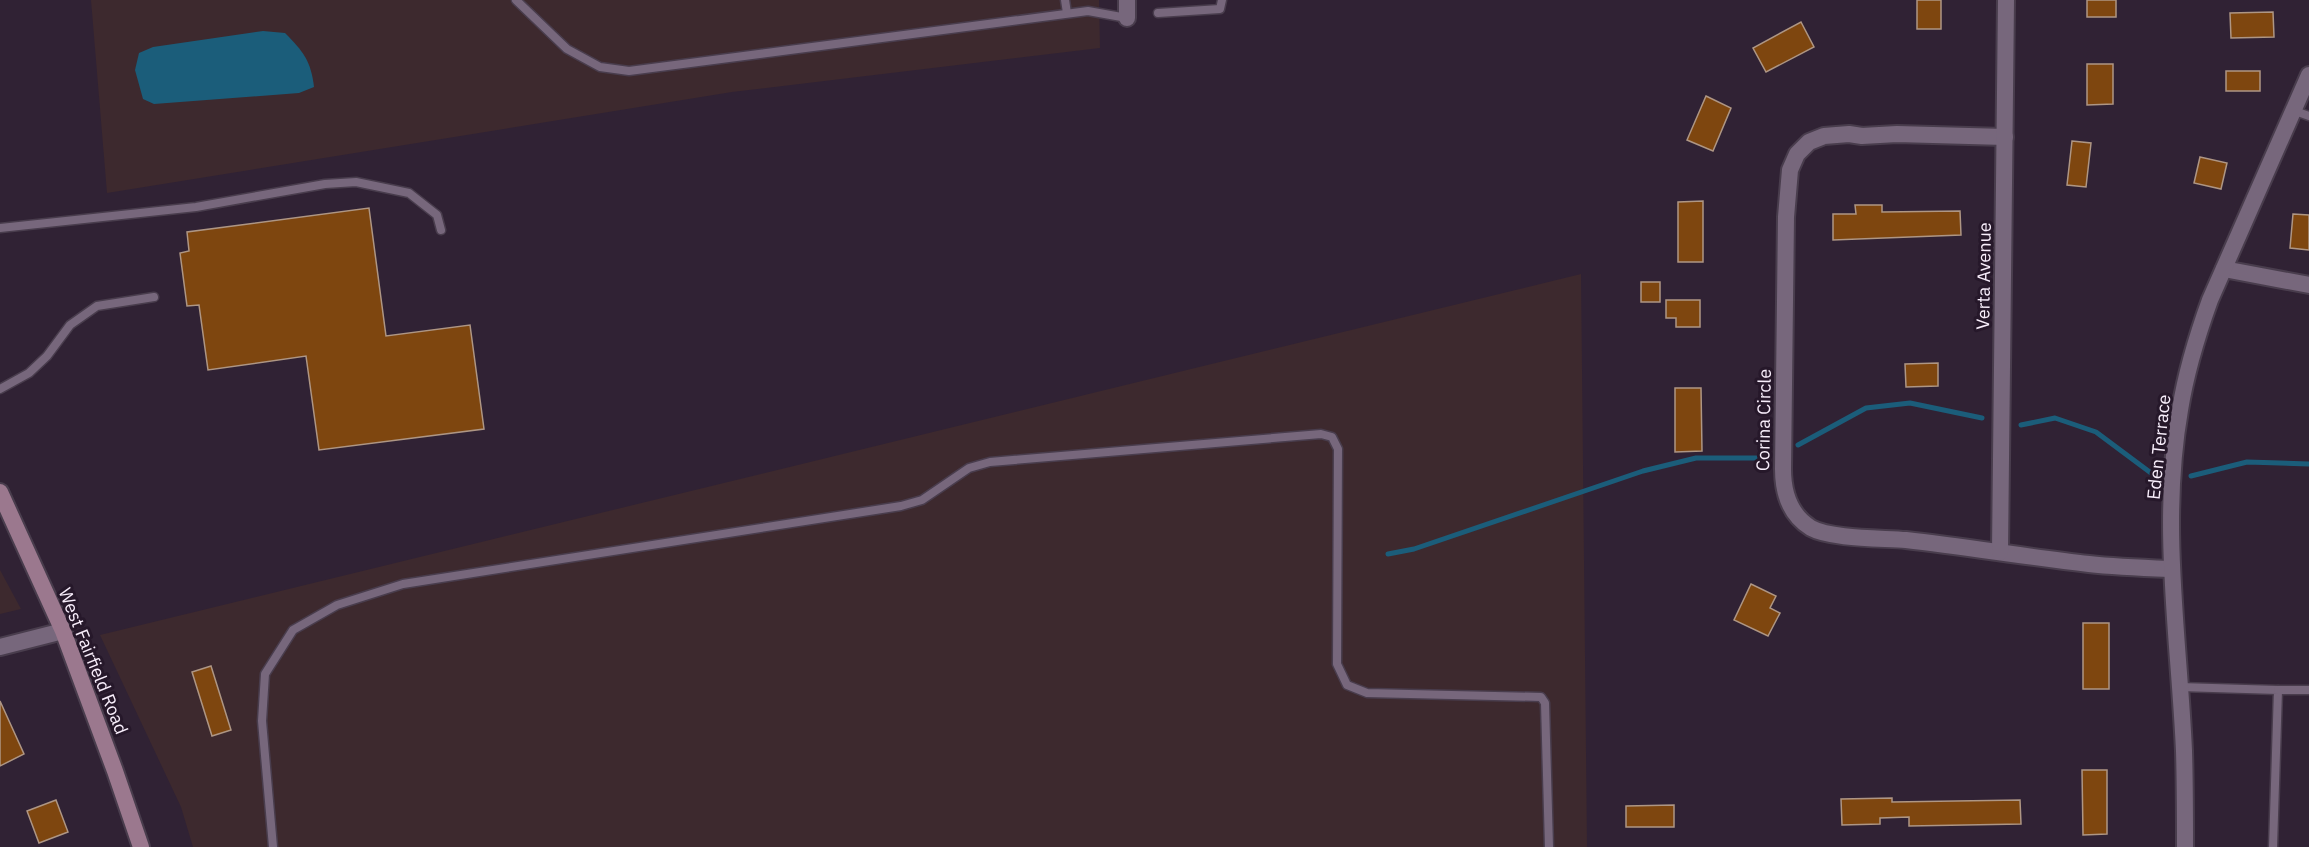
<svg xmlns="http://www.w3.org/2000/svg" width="2309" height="847" viewBox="0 0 2309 847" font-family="'IBM Plex Sans',sans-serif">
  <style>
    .commercial { fill: #3d292e }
    .water { fill: #1b5d7a }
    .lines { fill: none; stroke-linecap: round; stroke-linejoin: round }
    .stream { stroke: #1b5d7a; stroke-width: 5 }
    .building { fill: #7e460f; stroke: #ae9684; stroke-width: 1.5 }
    .service-casing { stroke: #493d4d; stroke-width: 11 }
    .minor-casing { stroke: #493d4d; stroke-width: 20 }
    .secondary-casing { stroke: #493d4d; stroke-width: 20 }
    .service { stroke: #77677c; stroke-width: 8 }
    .minor { stroke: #77677c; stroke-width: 16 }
    .secondary { stroke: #9b788e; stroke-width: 16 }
    .labels { text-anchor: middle; stroke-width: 6; stroke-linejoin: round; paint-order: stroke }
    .street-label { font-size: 18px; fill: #f8eefb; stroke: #26182a }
  </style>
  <rect width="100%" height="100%" fill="#302234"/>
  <g class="commercial">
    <polygon points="91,0 1099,0 1100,48 732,92 107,193"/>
    <polygon points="1581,274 1587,847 193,847 181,807 100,635"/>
    <polygon points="0,570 21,609 0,614"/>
  </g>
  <path class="water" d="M263,31l22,2c18,18 26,28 29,54l-15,6 -145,11 -11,-5 -8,-29 4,-17 14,-6z"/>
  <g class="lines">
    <g class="stream">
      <polyline points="2021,425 2055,418 2096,432 2151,473"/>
      <polyline points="1798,445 1866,408 1910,403 1982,418"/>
      <polyline points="2191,476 2247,462 2309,464"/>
      <polyline points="1388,554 1414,549 1643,471 1696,458 1759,458 1768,455"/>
    </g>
  </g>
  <g class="building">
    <rect x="1917" y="0" width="24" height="29"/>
    <rect x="2087" y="0" width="29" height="17"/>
    <polygon points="2273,12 2274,37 2231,38 2230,13"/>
    <polygon points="1801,22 1814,47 1766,72 1753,48"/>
    <polygon points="2087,64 2113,64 2113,104 2087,105"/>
    <rect x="2226" y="71" width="34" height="20"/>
    <polygon points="1706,96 1731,108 1713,151 1687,140"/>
    <polygon points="2072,141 2091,143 2086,187 2067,185"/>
    <polygon points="2200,157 2227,163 2221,189 2194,183"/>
    <polygon points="1703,201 1703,262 1678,262 1678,202"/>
    <polygon points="1855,205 1882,205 1882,212 1960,211 1961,235 1833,240 1833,214 1856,214"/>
    <polygon points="369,208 386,336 470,325 484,429 319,450 306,356 208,370 199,305 187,306 180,253 189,251 187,232"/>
    <polygon points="2293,214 2309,215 2309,250 2290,248"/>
    <rect x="1641" y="282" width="19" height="20"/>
    <polygon points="1666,300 1700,300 1700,327 1676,327 1676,318 1666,318"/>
    <polygon points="1938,363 1938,386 1906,387 1905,364"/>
    <polygon points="1675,388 1701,388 1702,451 1675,452"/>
    <polygon points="1751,584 1776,596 1770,608 1780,613 1768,636 1734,620"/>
    <rect x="2083" y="623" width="26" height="66"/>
    <polygon points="211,666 231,730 212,736 192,672"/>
    <polygon points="0,701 24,754 0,766"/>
    <polygon points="2082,770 2107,770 2107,834 2083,835"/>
    <polygon points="1892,798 1892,802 2020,800 2021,824 1909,826 1909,817 1880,818 1880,824 1842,825 1841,799"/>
    <polygon points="56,800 68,832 39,843 27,811"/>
    <polygon points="1674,805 1674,827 1626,827 1626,806"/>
  </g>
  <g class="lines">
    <defs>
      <g id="service">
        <polyline points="516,0 567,49 600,67 629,71 1088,11 1127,18"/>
        <polyline points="1065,0 1067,13"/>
        <polyline points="1158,13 1220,9 1222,0"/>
        <polyline points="2295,111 2309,116"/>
        <polyline points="0,228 196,207 325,184 356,182 409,193 437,215 441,230"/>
        <polyline points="0,389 29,373 47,356 70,325 97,306 154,297"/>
        <polyline points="2180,687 2278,690 2273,847"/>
        <polyline points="2278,690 2309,690"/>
        <polyline points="273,847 262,721 265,674 293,630 337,605 403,584 901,506 922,500 969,468 990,462 1321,434 1332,437 1338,449 1337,664 1347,685 1367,693 1541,697 1545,703 1549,847"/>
      </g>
      <g id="minor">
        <polyline points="1127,0 1127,18"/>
        <path d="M2005,137l-108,-3 -35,2 -13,-2 -25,2 -15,6 -12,12 -7,16 -4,47 -3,252c0,24 7,46 28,59 20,11 71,10 95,12 61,7 122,17 183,24 27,3 55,4 82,5"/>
        <polyline points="2224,269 2309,285"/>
        <polyline points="2000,552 2006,0"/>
        <polyline points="0,647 63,631"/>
        <path d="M2185,847c0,-32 0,-64 -1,-96 -5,-113 -24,-228 -4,-341 6,-38 17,-74 30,-110l99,-225"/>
      </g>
      <polyline id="secondary" points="0,492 63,631 115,771 141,847"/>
    </defs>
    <use href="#service" class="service-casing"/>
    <use href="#minor" class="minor-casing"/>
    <use href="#secondary" class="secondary-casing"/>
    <use href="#service" class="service"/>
    <use href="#minor" class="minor"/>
    <use href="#secondary" class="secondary"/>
  </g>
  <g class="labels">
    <g class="street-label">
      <text transform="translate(1984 276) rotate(-89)" y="6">Verta Avenue</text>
      <text transform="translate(1764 420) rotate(-89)" y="6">Corina Circle</text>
      <text transform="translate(2159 447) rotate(-84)" y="6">Eden Terrace</text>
      <text transform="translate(93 661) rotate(68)" y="6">West Fairfield Road</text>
    </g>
  </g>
</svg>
